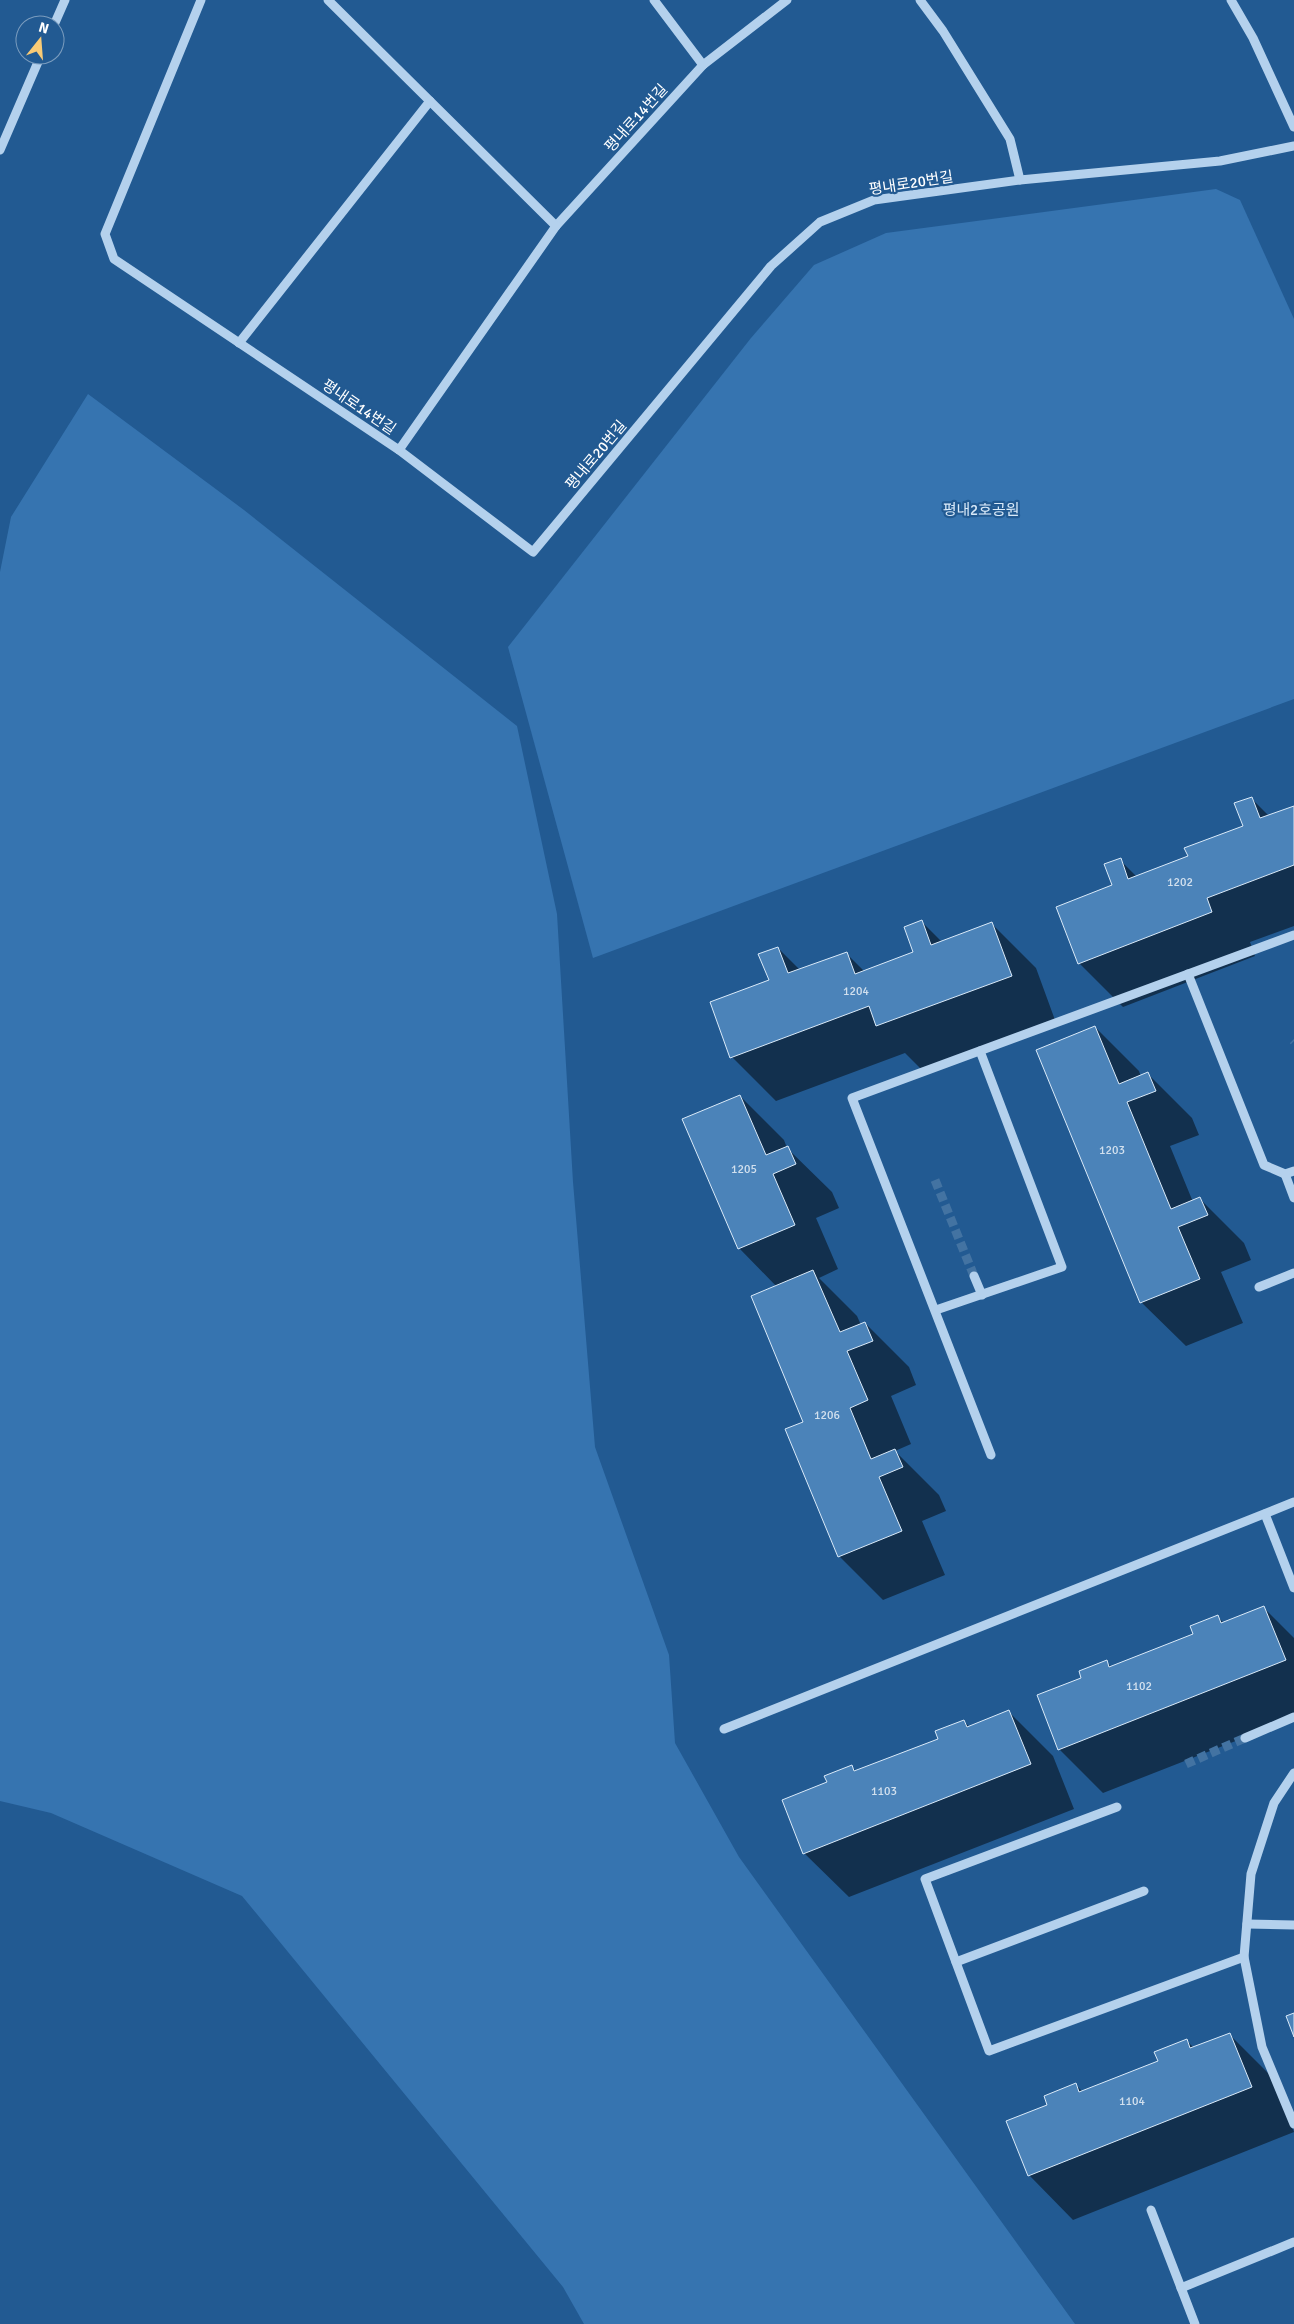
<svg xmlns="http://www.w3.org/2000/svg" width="1294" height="2324" viewBox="0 0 1294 2324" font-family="Signika,'Noto Sans KR',sans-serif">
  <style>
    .green { fill: #3674b0 }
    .shadow { fill: #0007 }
    .building { fill: #4b83b9; stroke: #daeaf9 }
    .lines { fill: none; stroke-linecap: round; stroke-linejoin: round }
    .minor-tunnel { stroke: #4373a2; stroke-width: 9; stroke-dasharray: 9 4.5; stroke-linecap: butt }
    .minor { stroke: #b4d1ed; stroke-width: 9 }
    .labels { text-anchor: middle; stroke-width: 4.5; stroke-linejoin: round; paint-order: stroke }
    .number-label { font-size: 12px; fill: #d2e0ee }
    .street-label { font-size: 15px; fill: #fff; stroke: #225a92 }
    .park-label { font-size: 15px; fill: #daeaf9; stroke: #225a92 }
  </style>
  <rect width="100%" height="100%" fill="#225a92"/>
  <g class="green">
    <polygon points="1216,189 1240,200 1294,319 1294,699 593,958 508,647 751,338 814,265 886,233"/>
    <polygon points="88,394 244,510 517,726 557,914 573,1182 595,1447 669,1655 675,1743 739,1857 1075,2324 584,2324 563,2287 242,1896 51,1813 0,1801 0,572 11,517"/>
  </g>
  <g class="shadow">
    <polygon points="1251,798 1269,816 1294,807 1294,926 1250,942 1255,956 1123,1007 1079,963 1114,886 1120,860 1137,877 1189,857 1244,826"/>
    <polygon points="922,922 942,942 992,924 1036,968 1055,1020 922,1070 905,1053 776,1101 732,1057 770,981 778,948 800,970 846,953 864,971 915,953"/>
    <polygon points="1095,1027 1139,1071 1141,1077 1148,1074 1192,1118 1199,1135 1170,1146 1193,1202 1200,1199 1244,1243 1251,1260 1221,1272 1243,1323 1186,1346 1141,1302"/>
    <polygon points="740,1096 784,1140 787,1148 832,1192 839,1208 816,1218 838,1269 819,1278 857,1316 861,1325 865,1323 909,1367 916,1385 891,1396 911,1444 895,1451 939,1495 946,1511 922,1521 945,1575 883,1600 839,1556 805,1422 777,1287 739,1248"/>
    <polygon points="1264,1608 1294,1638 1294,1718 1103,1793 1059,1749 1083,1678 1106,1662 1112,1667 1195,1635 1218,1617 1224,1623"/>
    <polygon points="1009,1712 1053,1756 1074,1809 849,1897 804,1853 828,1783 851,1766 857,1772 939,1739 963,1721 970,1727"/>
    <polygon points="1229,2034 1273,2078 1294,2132 1073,2220 1029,2175 1049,2105 1076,2085 1083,2092 1160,2062 1186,2040 1194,2048"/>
  </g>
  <g class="building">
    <polygon points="1252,797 1260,818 1294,806 1294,865 1207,898 1212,912 1078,964 1056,907 1112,885 1104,864 1121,858 1128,879 1188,856 1184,848 1243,826 1234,803"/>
    <polygon points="922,920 931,945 992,922 1012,976 876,1026 869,1006 730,1058 710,1002 769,980 758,954 778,947 788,973 847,952 855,974 913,952 904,927"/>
    <polygon points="1095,1026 1119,1084 1148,1072 1156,1091 1127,1102 1171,1209 1200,1197 1208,1215 1178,1227 1200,1279 1140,1303 1036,1050"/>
    <polygon points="740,1095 766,1155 788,1146 796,1164 773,1174 795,1225 738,1249 682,1119"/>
    <polygon points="813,1270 840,1332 865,1322 873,1341 847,1351 868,1400 850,1408 871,1459 895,1449 903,1467 879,1477 902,1531 838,1557 785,1429 803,1422 751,1296"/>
    <polygon points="1264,1606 1286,1660 1058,1750 1037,1695 1081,1678 1079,1671 1107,1660 1109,1667 1193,1634 1190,1626 1218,1615 1221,1623"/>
    <polygon points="1009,1710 1031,1764 803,1854 782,1800 827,1782 824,1776 852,1765 854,1771 938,1739 935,1731 964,1720 967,1727"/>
    <polygon points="1294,2013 1294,2037 1286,2016"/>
    <polygon points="1230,2033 1252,2087 1028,2176 1006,2121 1047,2105 1044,2096 1076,2083 1079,2092 1158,2061 1154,2052 1187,2039 1190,2048"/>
  </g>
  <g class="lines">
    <g class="minor-tunnel">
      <polyline points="1293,1040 1294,1041"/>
      <polyline points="935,1180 974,1276"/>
      <polyline points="1186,1764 1245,1738"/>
    </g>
    <g class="minor">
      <polyline points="201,0 105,234 114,259 399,450 556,226 703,65 787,0"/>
      <polyline points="328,0 556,226"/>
      <polyline points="654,0 703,65"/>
      <polyline points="920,0 943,31 1010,139 1020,180"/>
      <polyline points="1231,0 1253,38 1294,127"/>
      <polyline points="54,25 65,0"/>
      <polyline points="0,150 41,55"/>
      <polyline points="239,343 430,101"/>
      <polyline points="399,450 533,552 771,266 820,222 874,200 1020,180 1220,161 1294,146"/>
      <polyline points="1188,974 1264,1165 1285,1174 1294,1171"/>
      <polyline points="1285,1174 1294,1198"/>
      <polyline points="974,1276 982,1295"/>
      <polyline points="1259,1287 1294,1273"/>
      <polyline points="936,1310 1062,1267 980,1051"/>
      <polyline points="991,1455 852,1098 1294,935"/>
      <polyline points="1265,1514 1294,1588"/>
      <polyline points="724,1729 1294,1502"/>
      <polyline points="1245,1738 1294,1717"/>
      <polyline points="1294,1773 1274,1803 1251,1874 1244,1957 1262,2047 1294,2124"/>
      <polyline points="1117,1807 925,1879 989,2051 1244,1957"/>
      <polyline points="1247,1924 1294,1925"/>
      <polyline points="956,1962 1144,1891"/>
      <polyline points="1151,2210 1195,2324"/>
      <polyline points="1181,2288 1294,2242"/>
    </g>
  </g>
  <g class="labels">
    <g class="number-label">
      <text x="1180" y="886">1202</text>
      <text x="856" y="995">1204</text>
      <text x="1112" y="1154">1203</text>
      <text x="744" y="1173">1205</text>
      <text x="827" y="1419">1206</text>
      <text x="1139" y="1690">1102</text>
      <text x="884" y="1795">1103</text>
      <text x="1132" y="2105">1104</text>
    </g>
    <g class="street-label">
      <text transform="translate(636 118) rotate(-48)" y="5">평내로14번길</text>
      <text transform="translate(911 183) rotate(-9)" y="5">평내로20번길</text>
      <text transform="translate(359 407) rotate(34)" y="5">평내로14번길</text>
      <text transform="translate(596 455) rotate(-50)" y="5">평내로20번길</text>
    </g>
    <g class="park-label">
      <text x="981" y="515">평내2호공원</text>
    </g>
  </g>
  <g transform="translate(40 40) rotate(17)"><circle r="24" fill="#225a92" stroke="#7a9cbe"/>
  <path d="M0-4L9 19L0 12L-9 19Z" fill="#f9cb76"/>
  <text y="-8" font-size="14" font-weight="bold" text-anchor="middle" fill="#ffffff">N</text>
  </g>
</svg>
